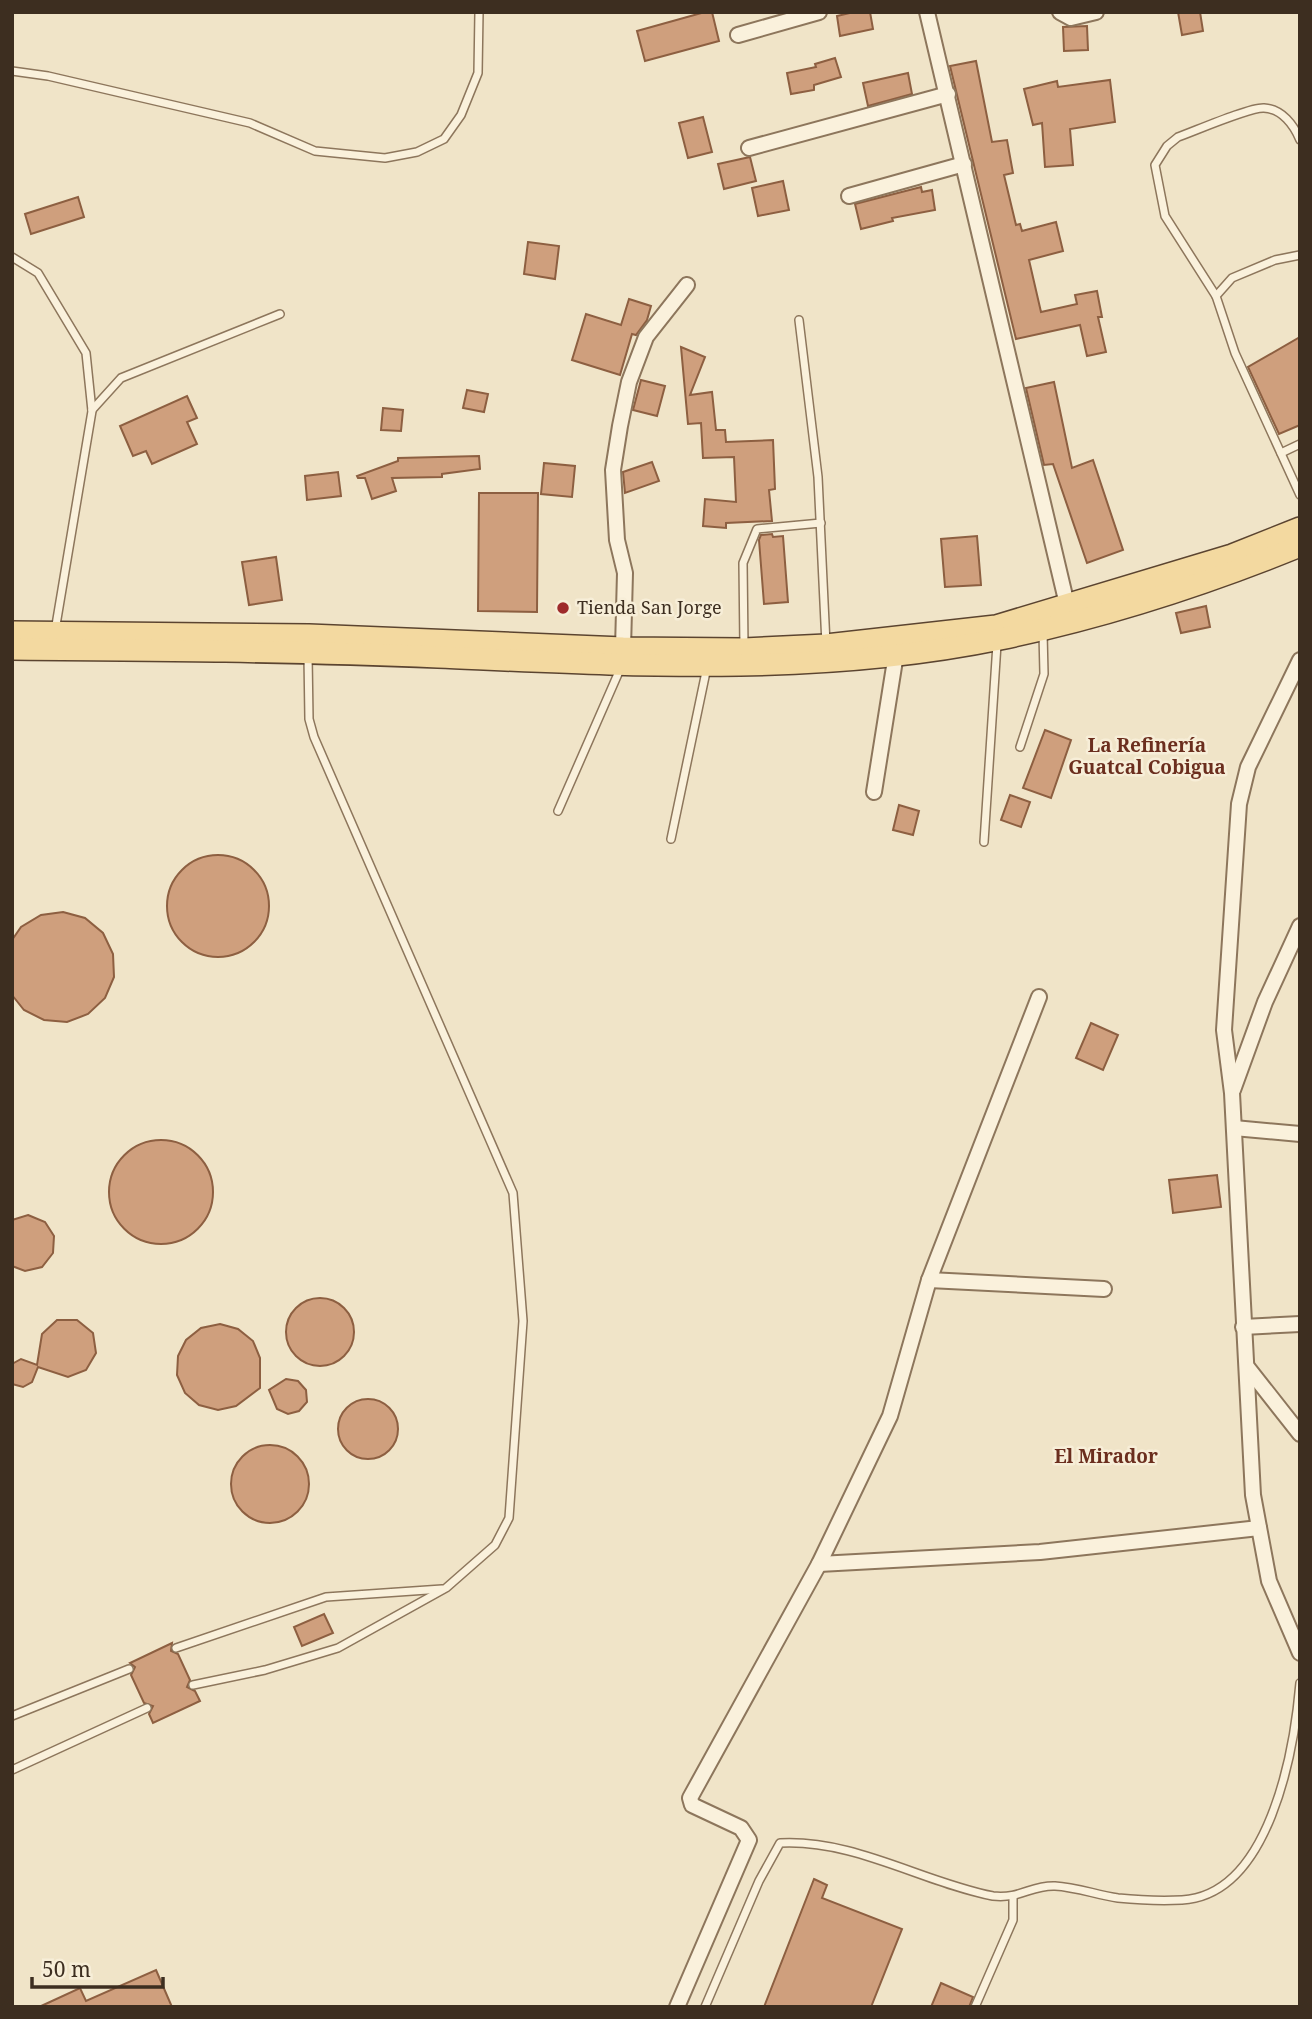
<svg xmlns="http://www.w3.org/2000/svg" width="1312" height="2019" viewBox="0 0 1312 2019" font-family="'Noto Serif',serif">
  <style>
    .building { fill: #cf9f7d; stroke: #8d5f41; stroke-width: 2 }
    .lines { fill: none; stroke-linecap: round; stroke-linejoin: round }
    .lane-casing { stroke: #8d765c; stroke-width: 10 }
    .street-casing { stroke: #8d765c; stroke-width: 18 }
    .primary-casing { stroke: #5b4430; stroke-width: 24 }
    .lane { stroke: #faf1dc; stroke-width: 7 }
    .street { stroke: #faf1dc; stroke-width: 14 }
    .primary { stroke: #f3d9a0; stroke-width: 21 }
    .poi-dot { fill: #9e2a2b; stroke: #f7eed8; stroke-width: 2.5 }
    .labels { text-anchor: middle; stroke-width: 5; stroke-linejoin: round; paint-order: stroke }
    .poi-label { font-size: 18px; fill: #3d2e20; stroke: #f7eed8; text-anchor: start }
    .neighbourhood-label { font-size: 19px; font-weight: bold; fill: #6b2e1e; stroke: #f7eed8 }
  </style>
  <rect width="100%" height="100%" fill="#f0e4c8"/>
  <g class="building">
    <polygon points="705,12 712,12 719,41 645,61 637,31"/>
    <polygon points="854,12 870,12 873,29 840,36 837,16"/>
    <polygon points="1178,12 1200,12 1203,31 1182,35"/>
    <polygon points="1087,26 1088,50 1064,51 1063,27"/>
    <polygon points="835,58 841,77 814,85 814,90 791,94 787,73 816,67 815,64"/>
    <polygon points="976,61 992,142 1007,140 1013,173 1004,175 1016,225 1020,224 1022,231 1056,222 1063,251 1029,260 1041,312 1077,304 1075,295 1097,291 1102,317 1098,317 1106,352 1087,356 1080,325 1016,339 950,66"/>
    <polygon points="908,73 912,94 868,106 863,83"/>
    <polygon points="1110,80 1115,122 1070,129 1073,165 1045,167 1042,123 1033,125 1024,89 1057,81 1058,87"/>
    <polygon points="703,117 712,152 688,158 679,123"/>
    <polygon points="750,157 756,181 724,189 718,164"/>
    <polygon points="783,181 789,210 758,216 752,188"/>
    <polygon points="921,187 922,192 932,190 935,210 892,218 893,221 861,229 855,204"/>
    <polygon points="78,197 84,217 31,234 25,214"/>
    <polygon points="528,242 559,246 555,279 524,274"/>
    <polygon points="629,299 651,306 647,320 636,335 632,334 620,375 572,360 586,314 621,325"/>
    <polygon points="1300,337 1300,425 1279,434 1248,367"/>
    <polygon points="681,347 705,357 690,395 712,392 716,430 725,430 726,442 773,440 775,489 769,490 772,521 726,523 726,528 703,526 705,499 736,502 734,457 703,458 701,423 688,424"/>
    <polygon points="641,380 665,386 657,416 633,410"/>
    <polygon points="1054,382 1072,468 1093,460 1123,550 1087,563 1053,464 1044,465 1026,388"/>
    <polygon points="467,390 488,394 484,412 463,408"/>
    <polygon points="187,396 197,418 187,422 197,444 152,464 146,451 133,456 120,426"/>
    <polygon points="383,408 403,410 401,431 381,430"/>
    <polygon points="479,456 480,469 442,474 442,477 392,478 396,491 372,499 365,478 358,478 357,476 398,461 398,458"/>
    <polygon points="652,462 659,481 625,493 623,472"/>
    <polygon points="544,463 575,466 572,497 541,494"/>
    <polygon points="338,472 341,496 307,500 305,476"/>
    <polygon points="479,493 538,493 537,612 478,611"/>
    <polygon points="772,534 773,537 783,536 788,602 764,604 759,540 761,535"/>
    <polygon points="977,536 981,585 945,587 941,539"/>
    <polygon points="276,557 282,600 249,605 242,562"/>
    <polygon points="1206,606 1210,627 1181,633 1176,613"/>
    <polygon points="1045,730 1071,740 1051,798 1023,788"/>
    <polygon points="1010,795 1030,802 1021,827 1001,820"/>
    <polygon points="899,805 919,811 913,835 893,830"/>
    <circle cx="218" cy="906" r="51"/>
    <polygon points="63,912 85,918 103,933 113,954 114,977 105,998 88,1014 67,1022 44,1020 24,1010 12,995 12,940 21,927 41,915"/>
    <polygon points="1091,1023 1118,1035 1103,1070 1076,1058"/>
    <circle cx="161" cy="1192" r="52"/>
    <polygon points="1217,1175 1221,1207 1173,1213 1169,1180"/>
    <polygon points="28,1215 45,1222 54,1236 53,1253 42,1267 25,1271 12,1266 12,1220"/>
    <circle cx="320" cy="1332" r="34"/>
    <polygon points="57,1320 77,1320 93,1333 96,1353 86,1370 68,1377 38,1367 32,1382 23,1387 12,1384 12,1364 21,1359 37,1365 42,1334"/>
    <polygon points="220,1324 238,1329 253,1341 260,1358 260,1388 236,1406 218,1410 199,1405 185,1393 177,1375 178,1356 186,1340 201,1328"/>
    <polygon points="286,1379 298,1381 306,1390 307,1402 299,1411 288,1414 277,1409 269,1390"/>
    <circle cx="368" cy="1429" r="30"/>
    <circle cx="270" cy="1484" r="39"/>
    <polygon points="324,1614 333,1633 302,1646 294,1627"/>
    <polygon points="172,1643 171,1651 178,1654 190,1680 187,1687 195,1691 200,1701 153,1723 149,1714 153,1706 144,1703 131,1675 135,1667 130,1663"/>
    <polygon points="814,1879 827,1885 822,1898 902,1929 871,2007 764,2007"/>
    <polygon points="156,1970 172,2007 39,2007 80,1988 86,2001"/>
    <polygon points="941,1983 973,1997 969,2007 931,2007"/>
  </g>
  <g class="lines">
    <defs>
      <g id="lane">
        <polyline points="12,71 48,76 250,123 315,151 385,158 417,152 444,139 461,115 478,73 479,12"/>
        <polyline points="1300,255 1275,260 1232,278 1216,296 1235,353 1300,495"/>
        <polyline points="12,257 38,273 86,353 92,411 55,631"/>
        <path d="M1216,296l-51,-80 -10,-51 12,-19 11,-9c17,-6 72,-30 86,-29 18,1 30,17 36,32"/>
        <polyline points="799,320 818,477 826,644"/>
        <polyline points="92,410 121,378 280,314"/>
        <polyline points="1281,453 1300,444"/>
        <polyline points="744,647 743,563 757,529 821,523"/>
        <polyline points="1020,747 1044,674 1043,633"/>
        <polyline points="558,811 621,667"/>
        <polyline points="671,839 707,667"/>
        <polyline points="984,842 997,644"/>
        <polyline points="176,1648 326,1597 442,1589"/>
        <polyline points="193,1685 265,1670 338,1648 446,1588 495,1545 509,1518 523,1321 513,1193 314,737 309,719 308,656"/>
        <polyline points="12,1716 129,1669"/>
        <polyline points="12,1770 147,1708"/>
        <path d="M705,2007l54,-126 21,-38c74,-4 142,39 213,53 28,3 38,-11 62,-10 21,1 42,9 63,12 20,2 44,3 64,2 87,-5 112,-147 118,-217"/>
        <polyline points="975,2007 1013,1920 1013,1898"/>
      </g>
      <g id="street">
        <polyline points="927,12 1069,613"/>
        <polyline points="1060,12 1071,18 1096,12"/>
        <polyline points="738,35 819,12"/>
        <polyline points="749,148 948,94"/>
        <polyline points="849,196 964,164"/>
        <polyline points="623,648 625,573 617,540 613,470 620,426 629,382 646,337 687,285"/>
        <polyline points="1300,660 1248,767 1239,804 1224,1030 1232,1093 1253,1495 1269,1581 1300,1653"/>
        <polyline points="874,792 896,654"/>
        <polyline points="1233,1090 1265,1002 1300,926"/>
        <polyline points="1234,1128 1300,1134"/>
        <polyline points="929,1280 1104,1289"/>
        <polyline points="1243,1327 1300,1324"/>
        <polyline points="1248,1368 1300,1434"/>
        <polyline points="819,1564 1040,1552 1259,1528"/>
        <polyline points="677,2007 749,1840 741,1828 692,1805 690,1798 819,1564 890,1416 929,1280 1039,997"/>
      </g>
      <g id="primary">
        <polyline points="12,632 309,635 623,648 744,649 826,645 996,626 1232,555 1300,528"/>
        <path d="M12,649c142,1 284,2 426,8 187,8 377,20 562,-18 101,-21 204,-54 300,-93"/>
      </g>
    </defs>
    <use href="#lane" class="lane-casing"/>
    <use href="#street" class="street-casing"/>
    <use href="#primary" class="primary-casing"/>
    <use href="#lane" class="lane"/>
    <use href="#street" class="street"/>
    <use href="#primary" class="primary"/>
  </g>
  <circle class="poi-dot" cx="563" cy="608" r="7"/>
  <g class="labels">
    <g class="poi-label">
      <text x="577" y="614">Tienda San Jorge</text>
    </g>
    <g class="neighbourhood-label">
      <text x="1147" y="752">La Refinería<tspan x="1147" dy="22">Guatcal Cobigua</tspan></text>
      <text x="1106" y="1463">El Mirador</text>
    </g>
  </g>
  <rect width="1312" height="2019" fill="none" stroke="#3d2e20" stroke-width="28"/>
  <path d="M32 1977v10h131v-10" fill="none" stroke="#3d2e20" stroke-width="3.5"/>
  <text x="42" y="1977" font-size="21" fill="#3d2e20" stroke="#f7eed8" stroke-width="5" paint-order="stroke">50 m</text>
</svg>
